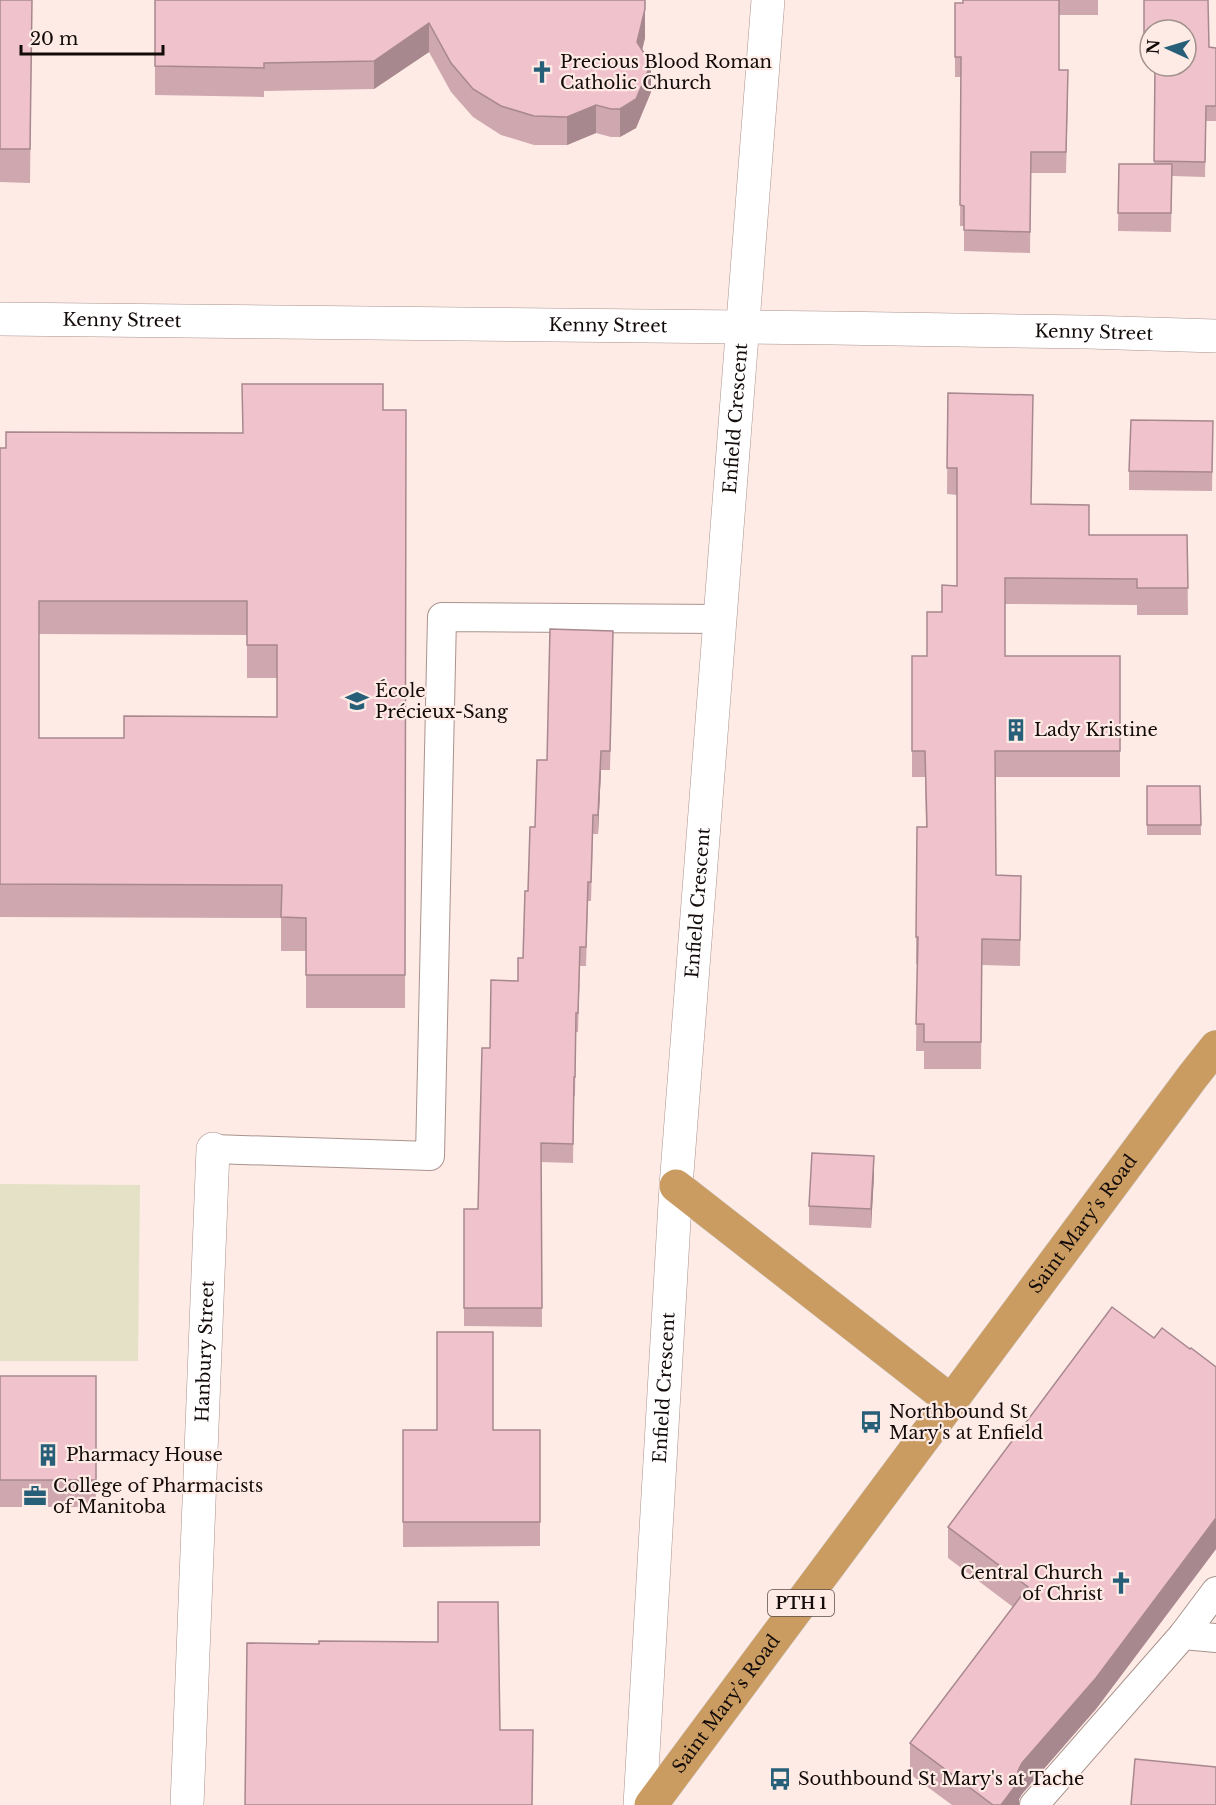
<svg xmlns="http://www.w3.org/2000/svg" width="1216" height="1805" viewBox="0 0 1216 1805" font-family="'Libre Baskerville',serif">
<rect width="100%" height="100%" fill="#feebe5"/>
<path fill="#e4e1c7" d="M 0,1184 L 140,1185 L 138,1361 L 0,1361 Z"/>
<g fill="none" stroke-linecap="round" stroke-linejoin="round">
<g stroke="#a9938d" stroke-width="30">
<g id="service">
<path d="M 213,1149 L 430,1156 L 442,617 L 720,619"/>
<path d="M 1183,1635 L 1216,1638"/>
<path d="M 1034,1805 L 1183,1635 L 1216,1591"/>
</g>
</g>
<g stroke="#a9938d" stroke-width="34">
<g id="minor">
<path id="s1" d="M 0,319 L 833,328 L 1087,332 L 1216,336"/>
<path id="s2" d="M 187,1805 L 213,1149"/>
</g>
</g>
<g stroke="#a9938d" stroke-width="34">
<g id="tertiary">
<path id="s3" d="M 640,1805 L 676,1186 L 768,0"/>
</g>
</g>
<g stroke="#d0cece" stroke-width="34">
<g id="trunk">
<path d="M 676,1186 L 951,1401"/>
<path id="s4" d="M 651,1805 L 1193,1076 L 1216,1047"/>
</g>
</g>
<use href="#service" stroke="#fff" stroke-width="28"/>
<use href="#minor" stroke="#fff" stroke-width="33"/>
<use href="#tertiary" stroke="#fff" stroke-width="33"/>
<use href="#trunk" stroke="#ca9c62" stroke-width="33"/>
</g>
<g fill="#cea7af" fill-rule="evenodd">
<path d="M 0,0 L 32,0 L 30,183 L 0,182 Z"/>
<path d="M 155,0 L 645,38 L 642,50 L 651,92 L 636,128 L 620,137 L 611,137 L 596,133 L 567,145 L 534,145 L 501,135 L 473,117 L 451,92 L 429,52 L 374,89 L 264,91 L 264,97 L 155,95 Z"/>
<path d="M 963,0 L 1098,0 L 1098,15 L 1059,15 L 1059,70 L 1068,91 L 1066,173 L 1031,173 L 1030,253 L 964,251 L 964,226 L 960,226 L 961,77 L 955,77 L 955,3 L 963,3 Z"/>
<path d="M 1144,0 L 1209,47 L 1216,48 L 1216,121 L 1206,121 L 1205,177 L 1172,176 L 1171,232 L 1118,231 L 1119,164 L 1154,164 L 1155,66 L 1186,66 L 1150,30 L 1150,57 L 1144,57 Z"/>
<path d="M 948,393 L 1032,504 L 1089,535 L 1187,535 L 1188,615 L 1137,615 L 1137,605 L 1005,604 L 1005,656 L 1120,656 L 1120,777 L 996,777 L 996,875 L 1021,902 L 1020,966 L 982,965 L 981,1069 L 924,1069 L 924,1051 L 916,1051 L 917,964 L 916,964 L 916,937 L 926,827 L 925,777 L 912,777 L 912,656 L 927,656 L 942,612 L 957,586 L 957,495 L 947,494 Z"/>
<path d="M 383,410 L 406,410 L 405,1008 L 306,1008 L 306,951 L 281,951 L 281,918 L 0,917 L 0,448 L 242,433 ZM 39,634 L 247,635 L 247,678 L 277,678 L 277,717 L 124,738 L 39,738 Z"/>
<path d="M 1213,421 L 1212,491 L 1129,490 L 1129,471 Z"/>
<path d="M 613,631 L 610,770 L 601,770 L 598,834 L 593,834 L 591,901 L 588,901 L 586,966 L 580,966 L 578,1032 L 576,1032 L 575,1096 L 574,1096 L 573,1163 L 541,1162 L 542,1327 L 464,1326 L 464,1209 L 478,1209 L 490,1048 L 518,981 L 523,958 L 528,891 L 535,827 L 547,760 Z"/>
<path d="M 1147,786 L 1200,786 L 1201,835 L 1147,835 Z"/>
<path d="M 874,1175 L 871,1228 L 809,1225 L 809,1206 Z"/>
<path d="M 1154,1338 L 1190,1349 L 1216,1367 L 1216,1549 L 1096,1709 L 1022,1794 L 1019,1799 L 1019,1805 L 952,1805 L 910,1774 L 910,1743 L 1013,1607 L 948,1558 L 948,1527 Z"/>
<rect x="0" y="1376" width="96" height="131"/>
<path d="M 403,1430 L 540,1430 L 540,1546 L 403,1547 Z"/>
</g>
<g fill="#a8888f">
<path d="M 645,9 L 645,38 L 637,71 L 637,42 Z"/>
<path d="M 429,23 L 429,52 L 374,89 L 374,61 Z"/>
<path d="M 651,64 L 651,92 L 636,128 L 620,137 L 620,109 Z"/>
<path d="M 596,105 L 596,133 L 567,145 L 567,117 Z"/>
<path d="M 601,751 L 601,770 L 598,834 L 598,815 Z"/>
<path d="M 874,1156 L 874,1175 L 871,1228 L 871,1209 Z"/>
<path d="M 1216,1518 L 1216,1549 L 1096,1709 L 1022,1794 L 1019,1799 L 1019,1805 L 1001,1805 L 1022,1763 Z"/>
</g>
<g fill="#f0c2cc" stroke="#a8888f" stroke-width="1.5" fill-rule="evenodd">
<path d="M 0,0 L 32,0 L 30,149 L 0,149 Z"/>
<path d="M 155,0 L 645,0 L 645,9 L 637,42 L 651,64 L 636,99 L 620,109 L 611,109 L 596,105 L 567,117 L 534,116 L 501,106 L 473,89 L 451,63 L 429,23 L 374,61 L 264,63 L 264,68 L 155,66 Z"/>
<path d="M 963,0 L 1059,0 L 1059,70 L 1068,70 L 1066,152 L 1031,152 L 1030,232 L 964,230 L 964,206 L 960,205 L 961,57 L 955,57 L 955,3 L 963,3 Z"/>
<path d="M 1144,0 L 1208,0 L 1209,47 L 1216,48 L 1216,106 L 1206,106 L 1205,162 L 1154,161 L 1155,66 L 1186,66 L 1186,30 L 1150,30 L 1150,42 L 1144,42 Z"/>
<path d="M 1119,164 L 1172,164 L 1171,213 L 1118,213 Z"/>
<path d="M 242,384 L 383,384 L 383,410 L 406,410 L 405,975 L 306,975 L 306,918 L 281,917 L 282,885 L 0,884 L 0,448 L 6,448 L 6,432 L 243,433 ZM 39,601 L 247,601 L 247,645 L 277,645 L 277,717 L 124,716 L 124,738 L 39,738 Z"/>
<path d="M 948,393 L 1033,395 L 1031,504 L 1089,505 L 1089,535 L 1187,535 L 1188,588 L 1137,588 L 1137,579 L 1005,578 L 1005,656 L 1120,656 L 1120,751 L 995,751 L 996,875 L 1021,876 L 1020,940 L 982,939 L 981,1042 L 924,1042 L 924,1024 L 916,1024 L 918,937 L 916,937 L 917,827 L 927,827 L 925,751 L 912,751 L 912,656 L 927,656 L 927,612 L 942,612 L 942,585 L 957,586 L 957,468 L 947,468 Z"/>
<path d="M 1131,420 L 1213,421 L 1212,472 L 1129,471 Z"/>
<path d="M 550,629 L 613,631 L 610,751 L 601,751 L 598,815 L 593,815 L 591,882 L 588,882 L 586,947 L 580,947 L 578,1013 L 576,1013 L 575,1077 L 574,1077 L 573,1144 L 541,1143 L 542,1308 L 464,1308 L 464,1209 L 478,1209 L 482,1048 L 490,1048 L 491,980 L 518,981 L 518,958 L 523,958 L 525,891 L 528,891 L 530,827 L 535,827 L 537,760 L 547,760 Z"/>
<path d="M 1147,786 L 1200,786 L 1201,825 L 1147,825 Z"/>
<path d="M 812,1153 L 874,1156 L 871,1209 L 809,1206 Z"/>
<path d="M 1112,1307 L 1154,1338 L 1162,1328 L 1190,1349 L 1191,1348 L 1216,1367 L 1216,1518 L 1096,1678 L 1022,1763 L 1018,1771 L 1019,1781 L 1001,1805 L 993,1805 L 910,1743 L 1028,1587 L 948,1527 Z"/>
<path d="M 437,1332 L 493,1332 L 493,1430 L 540,1430 L 540,1522 L 403,1522 L 403,1430 L 437,1430 Z"/>
<rect x="0" y="1376" width="96" height="104"/>
<path d="M 438,1602 L 498,1602 L 500,1730 L 533,1730 L 532,1805 L 245,1805 L 247,1643 L 319,1644 L 319,1641 L 438,1642 Z"/>
<path d="M 1135,1759 L 1216,1767 L 1216,1805 L 1131,1805 Z"/>
</g>
<defs>
<g id="church-bare" transform="scale(1.8)"><path d="M-1.2-6h2.4v3.5h3.3v2.4h-3.3V6h-2.4V-.1h-3.3v-2.4h3.3Z" fill="#275f79" stroke="#feebe5" stroke-width="2.5" paint-order="stroke"/></g>
<g id="school-bare" transform="scale(1.8)"><path d="M0-5L7-2L0 1L-7-2ZM-4 1L0 2.5L4 1V4Q0 6-4 4Z" fill="#275f79" stroke="#feebe5" stroke-width="2.5" paint-order="stroke"/></g>
<g id="building-bare" transform="scale(1.8)"><path d="M-4-6H4V6H1V3H-1V6H-4ZM-2.5-4.3h1.7v1.8h-1.7ZM.8-4.3h1.7v1.8H.8ZM-2.5-1h1.7V.8h-1.7ZM.8-1h1.7V.8H.8Z" fill="#275f79" stroke="#feebe5" stroke-width="2.5" paint-order="stroke"/></g>
<g id="bus-bare" transform="scale(1.8)"><path d="M-5-6H5V4H4V6H2V4H-2V6H-4V4H-5ZM-3.5-4V0h7V-4ZM-3.5 1.2v1.5H-2V1.2ZM2 1.2v1.5H3.5V1.2Z" fill="#275f79" stroke="#feebe5" stroke-width="2.5" paint-order="stroke"/></g>
<g id="office-bare" transform="scale(1.8)"><path d="M-6-3h4V-5.5h4V-3h4V5H-6ZM-1-4.5V-3h2v-1.5ZM-6 0V1H6V0Z" fill="#275f79" stroke="#feebe5" stroke-width="2.5" paint-order="stroke"/></g>
</defs>
<g fill-rule="evenodd">
<use href="#church-bare" x="542" y="72"/>
<use href="#school-bare" x="357" y="701"/>
<use href="#building-bare" x="1016" y="730"/>
<use href="#bus-bare" x="871" y="1422"/>
<use href="#building-bare" x="48" y="1455"/>
<use href="#office-bare" x="35" y="1496"/>
<use href="#church-bare" x="1121" y="1583"/>
<use href="#bus-bare" x="780" y="1779"/>
</g>
<g text-anchor="middle" stroke-width="4.5" stroke-linejoin="round" paint-order="stroke">
<rect fill="#feebe5" stroke="#5a4e4b" stroke-width="1.5" x="768" y="1590" width="66" height="26" rx="4.5"/>
<g font-size="16" font-weight="bold" fill="#130b09">
<text x="801" y="1609">PTH 1</text>
</g>
<g font-size="18" fill="#130b09" stroke="#feebe5" text-anchor="start">
<text x="560" y="68">Precious Blood Roman<tspan x="560" dy="21">Catholic Church</tspan></text>
<text x="375" y="697">École<tspan x="375" dy="21">Précieux-Sang</tspan></text>
<text x="1034" y="736">Lady Kristine</text>
<text x="889" y="1418">Northbound St<tspan x="889" dy="21">Mary's at Enfield</tspan></text>
<text x="66" y="1461">Pharmacy House</text>
<text x="53" y="1492">College of Pharmacists<tspan x="53" dy="21">of Manitoba</tspan></text>
<text x="1103" y="1579" text-anchor="end">Central Church<tspan x="1103" dy="21">of Christ</tspan></text>
<text x="798" y="1785">Southbound St Mary's at Tache</text>
</g>
<g font-size="18" fill="#130b09" stroke="#feebe5">
<text dy="6" stroke="none"><textPath href="#s1" startOffset="122">Kenny Street</textPath></text>
<text dy="6" stroke="none"><textPath href="#s1" startOffset="608">Kenny Street</textPath></text>
<text dy="6" stroke="none"><textPath href="#s1" startOffset="1094">Kenny Street</textPath></text>
<text dy="6" stroke="none"><textPath href="#s3" startOffset="1390">Enfield Crescent</textPath></text>
<text dy="6" stroke="none"><textPath href="#s3" startOffset="904">Enfield Crescent</textPath></text>
<text dy="6" stroke="none"><textPath href="#s4" startOffset="724">Saint Mary’s Road</textPath></text>
<text dy="6" stroke="none"><textPath href="#s2" startOffset="454">Hanbury Street</textPath></text>
<text dy="6" stroke="none"><textPath href="#s3" startOffset="418">Enfield Crescent</textPath></text>
<text dy="6" stroke="none"><textPath href="#s4" startOffset="126">Saint Mary's Road</textPath></text>
</g>
</g>
<g transform="translate(1168 48) rotate(274)"><circle r="28" fill="#feebe5" stroke="#a0918d" stroke-width="1.5"/>
<path d="M0-4.5L10 22L0 15L-10 22Z" fill="#275f79"/>
<text y="-9" font-size="16" font-weight="bold" text-anchor="middle" fill="#130b09">N</text>
</g>
<path d="M21 45v9h142v-9" fill="none" stroke="#130b09" stroke-width="3"/>
<text x="30" y="45" font-size="18" fill="#130b09" stroke="#feebe5" stroke-width="4.5" paint-order="stroke">20 m</text>
</svg>
